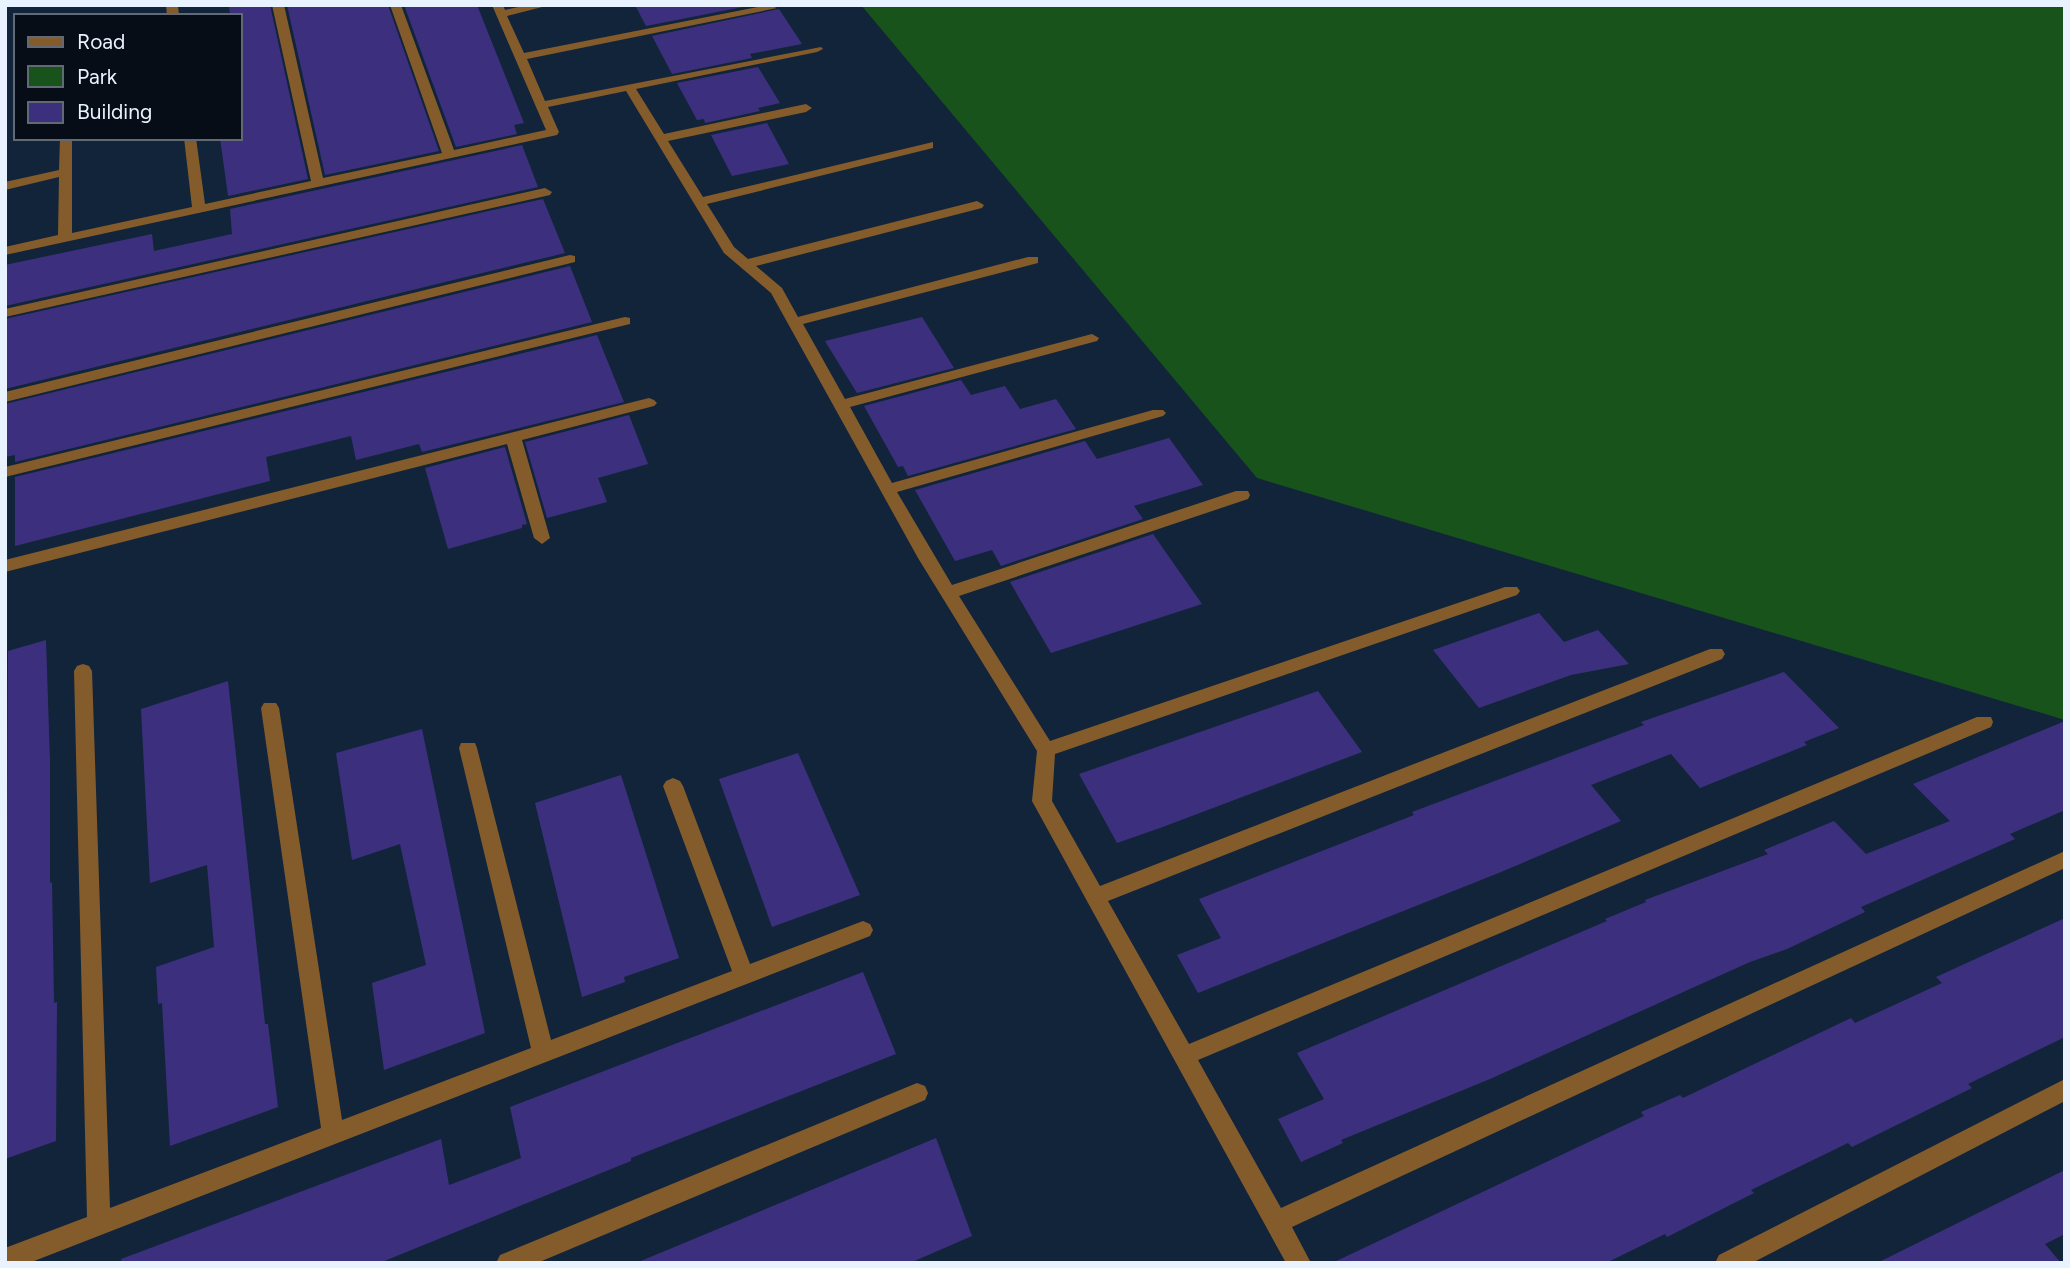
<svg xmlns="http://www.w3.org/2000/svg" width="2070" height="1268" viewBox="0 0 2070 1268" font-family="Figtree,sans-serif">
<rect width="100%" height="100%" fill="#12243a"/>
<path fill="#18531b" d="M 861,5 L 2065,5 L 2065,720 L 1257,478 Z"/>
<g fill="#3c307e">
<path d="M 229,5 L 270,5 L 308,179 L 228,196 L 220,138 L 240,138 L 240,16 L 230,16 Z"/>
<path d="M 287,5 L 388,5 L 439,151 L 325,175 Z"/>
<path d="M 404,5 L 477,5 L 524,123 L 514,125 L 517,134 L 456,147 Z"/>
<path d="M 635,5 L 753,5 L 646,26 Z"/>
<path d="M 779,9 L 802,44 L 750,54 L 752,58 L 672,74 L 652,36 Z"/>
<path d="M 758,67 L 780,103 L 758,108 L 760,111 L 705,123 L 704,119 L 697,120 L 677,83 Z"/>
<path d="M 767,123 L 789,164 L 732,176 L 711,135 Z"/>
<path d="M 522,145 L 538,187 L 5,306 L 5,265 L 152,234 L 154,251 L 232,234 L 230,209 Z"/>
<path d="M 543,199 L 565,253 L 5,389 L 5,319 Z"/>
<path d="M 570,266 L 592,322 L 15,462 L 15,455 L 5,457 L 5,404 Z"/>
<path d="M 922,317 L 954,368 L 857,393 L 825,341 Z"/>
<path d="M 597,335 L 624,402 L 422,452 L 419,444 L 356,460 L 351,436 L 266,457 L 270,481 L 15,546 L 15,477 Z"/>
<path d="M 961,380 L 971,395 L 1005,386 L 1020,409 L 1056,399 L 1076,429 L 908,476 L 903,466 L 898,467 L 864,406 Z"/>
<path d="M 629,415 L 648,464 L 598,478 L 607,502 L 547,518 L 525,442 Z"/>
<path d="M 1169,438 L 1203,485 L 1134,506 L 1143,519 L 1001,566 L 992,550 L 955,561 L 915,490 L 1085,441 L 1097,459 Z"/>
<path d="M 505,447 L 527,524 L 522,525 L 522,528 L 448,549 L 425,468 Z"/>
<path d="M 1153,534 L 1202,604 L 1051,653 L 1010,582 Z"/>
<path d="M 1539,613 L 1564,642 L 1598,630 L 1629,664 L 1571,675 L 1479,708 L 1433,650 Z"/>
<path d="M 46,640 L 50,762 L 50,883 L 52,882 L 54,1003 L 57,1002 L 56,1141 L 5,1159 L 8,651 Z"/>
<path d="M 1784,672 L 1839,728 L 1804,742 L 1807,745 L 1700,788 L 1671,754 L 1591,785 L 1621,821 L 1501,872 L 1198,993 L 1177,955 L 1221,938 L 1199,899 L 1414,815 L 1412,812 L 1644,725 L 1641,722 Z"/>
<path d="M 228,681 L 265,1024 L 268,1024 L 278,1107 L 170,1146 L 162,1003 L 158,1004 L 156,967 L 214,947 L 207,865 L 150,883 L 141,709 Z"/>
<path d="M 1318,691 L 1362,752 L 1160,828 L 1117,843 L 1079,774 Z"/>
<path d="M 2065,721 L 2065,810 L 2010,834 L 2015,839 L 1861,907 L 1865,912 L 1787,949 L 1750,962 L 1490,1079 L 1341,1140 L 1343,1143 L 1301,1162 L 1278,1119 L 1324,1099 L 1297,1053 L 1607,921 L 1605,919 L 1646,902 L 1645,900 L 1768,854 L 1764,850 L 1834,821 L 1866,854 L 1950,821 L 1913,784 Z"/>
<path d="M 422,729 L 485,1033 L 384,1070 L 372,983 L 426,965 L 400,844 L 352,860 L 336,753 Z"/>
<path d="M 798,753 L 860,895 L 772,927 L 719,779 Z"/>
<path d="M 621,775 L 679,958 L 624,977 L 625,982 L 582,997 L 535,803 Z"/>
<path d="M 2065,918 L 2065,1037 L 1968,1084 L 1972,1088 L 1852,1147 L 1848,1143 L 1751,1190 L 1754,1193 L 1667,1237 L 1665,1234 L 1606,1263 L 1332,1263 L 1644,1116 L 1641,1112 L 1680,1095 L 1683,1098 L 1851,1018 L 1855,1023 L 1942,983 L 1936,977 Z"/>
<path d="M 863,972 L 896,1054 L 631,1158 L 631,1161 L 399,1255 L 380,1263 L 122,1263 L 121,1259 L 441,1139 L 449,1185 L 521,1158 L 510,1107 Z"/>
<path d="M 936,1138 L 972,1236 L 910,1263 L 636,1263 Z"/>
<path d="M 2065,1170 L 2065,1234 L 2045,1244 L 2061,1263 L 1877,1263 Z"/>
</g>
<g fill="none" stroke-linecap="round" stroke-linejoin="round">
<g fill="#845c2b" fill-rule="evenodd">
<path d="M 166,5 L 178,5 L 179,16 L 167,16 Z"/>
<path d="M 272,5 L 284,5 L 323,178 L 442,153 L 390,5 L 401,5 L 454,150 L 546,130 L 492,5 L 503,5 L 505,10 L 527,5 L 550,5 L 507,16 L 524,53 L 768,5 L 777,8 L 527,59 L 545,101 L 821,47 L 823,49 L 817,52 L 636,89 L 664,134 L 806,104 L 812,108 L 806,112 L 668,141 L 703,197 L 933,142 L 933,148 L 707,204 L 734,247 L 748,259 L 977,201 L 984,205 L 982,208 L 756,266 L 782,288 L 798,317 L 1028,257 L 1038,257 L 1038,263 L 803,324 L 845,399 L 1092,334 L 1099,338 L 1097,341 L 850,407 L 892,483 L 1153,410 L 1163,410 L 1166,413 L 1163,416 L 897,492 L 952,585 L 1236,491 L 1248,491 L 1250,495 L 1248,499 L 959,596 L 1050,741 L 1505,587 L 1517,587 L 1520,591 L 1517,595 L 1055,754 L 1052,801 L 1100,886 L 1710,649 L 1722,649 L 1725,654 L 1722,659 L 1108,901 L 1189,1044 L 1977,717 L 1991,717 L 1993,722 L 1991,727 L 1198,1060 L 1281,1208 L 2065,851 L 2065,868 L 1292,1227 L 1311,1263 L 1286,1263 L 1032,801 L 1037,751 L 918,558 L 771,293 L 724,253 L 626,91 L 548,107 L 559,132 L 557,135 L 5,255 L 5,247 L 58,235 L 59,177 L 5,190 L 5,182 L 59,170 L 60,138 L 72,138 L 72,233 L 192,207 L 184,138 L 196,138 L 205,204 L 311,181 Z"/>
<path d="M 545,188 L 552,192 L 550,195 L 5,317 L 5,309 Z"/>
<path d="M 570,255 L 575,256 L 575,262 L 5,402 L 5,392 Z"/>
<path d="M 625,317 L 630,318 L 630,324 L 5,477 L 5,467 Z"/>
<path d="M 649,398 L 654,400 L 657,403 L 654,406 L 522,440 L 550,538 L 542,544 L 534,538 L 507,444 L 5,572 L 5,560 Z"/>
<path d="M 83,664 L 89,666 L 92,671 L 110,1208 L 321,1128 L 261,708 L 264,703 L 276,703 L 279,708 L 342,1120 L 531,1048 L 459,748 L 461,743 L 475,743 L 477,748 L 551,1040 L 732,971 L 663,786 L 666,781 L 673,778 L 680,781 L 683,786 L 750,964 L 863,921 L 870,924 L 873,930 L 870,936 L 29,1263 L 5,1263 L 5,1248 L 87,1217 L 74,671 L 77,666 Z"/>
<path d="M 2065,1079 L 2065,1101 L 1752,1263 L 1715,1263 L 1719,1255 Z"/>
<path d="M 917,1083 L 925,1086 L 928,1093 L 925,1100 L 537,1263 L 496,1263 L 500,1255 Z"/>
</g>
</g>
<rect width="2070" height="1268" fill="none" stroke="#e9f3ff" stroke-width="14"/>
<rect x="14" y="14" width="228" height="126" fill="#060d17" stroke="#616974" stroke-width="2"/>
<rect x="28" y="37" width="35" height="10" fill="#845c2b" stroke="#616974" stroke-width="2"/>
<text x="77" y="49" font-size="21" fill="#e9f3ff">Road</text>
<rect x="28" y="66" width="35" height="21" fill="#18531b" stroke="#616974" stroke-width="2"/>
<text x="77" y="84" font-size="21" fill="#e9f3ff">Park</text>
<rect x="28" y="102" width="35" height="21" fill="#3c307e" stroke="#616974" stroke-width="2"/>
<text x="77" y="119" font-size="21" fill="#e9f3ff">Building</text>
</svg>
